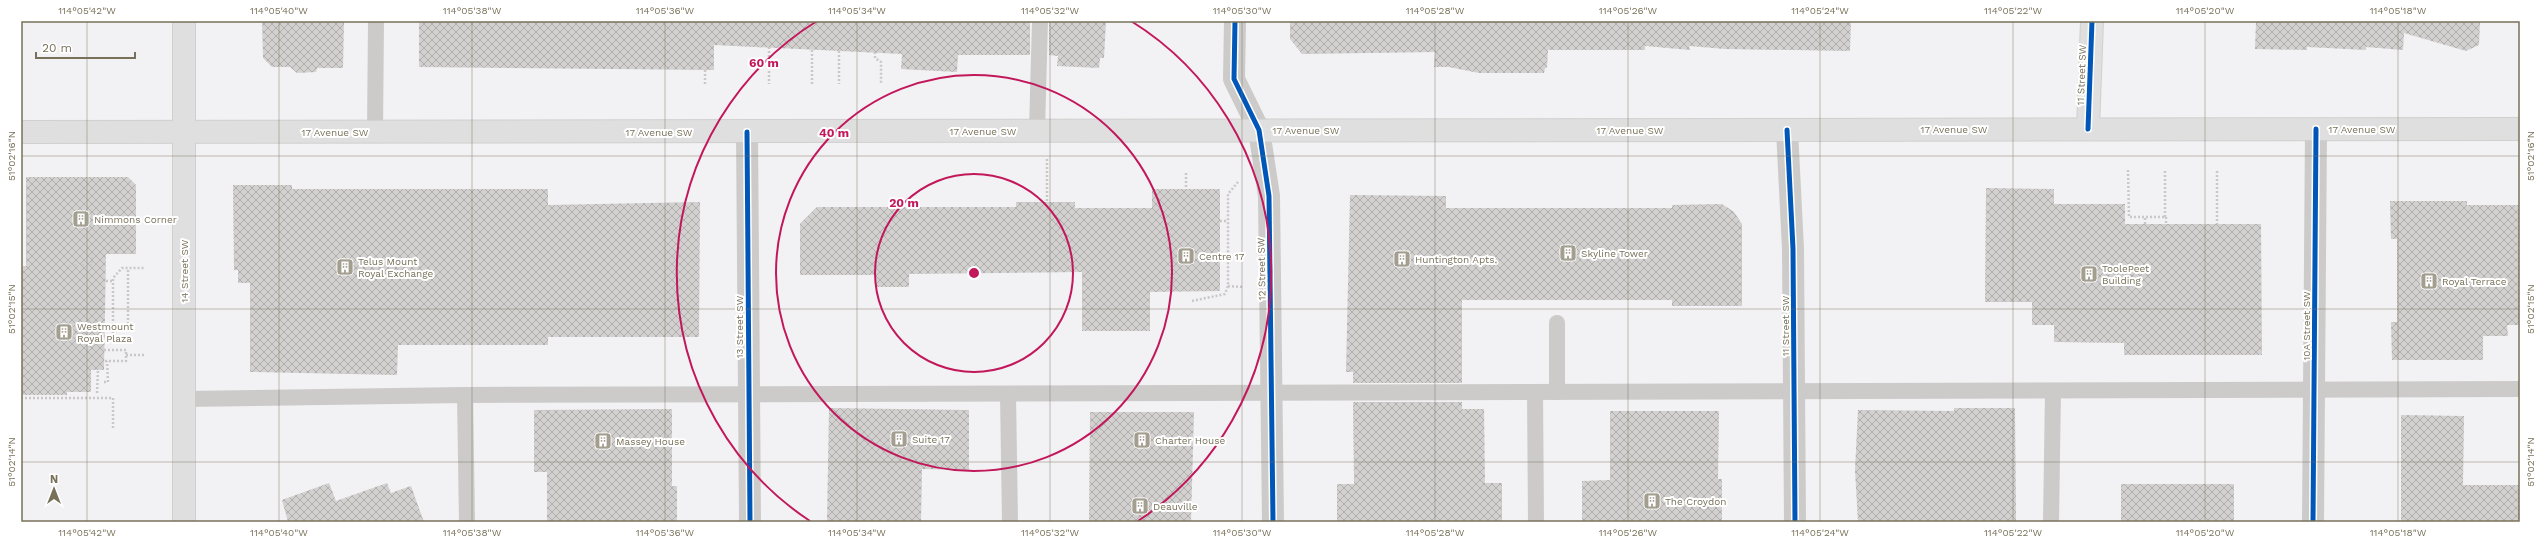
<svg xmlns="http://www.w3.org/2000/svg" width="2541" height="543" viewBox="0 0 2541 543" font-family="'Work Sans',sans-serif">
<defs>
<pattern id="building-cross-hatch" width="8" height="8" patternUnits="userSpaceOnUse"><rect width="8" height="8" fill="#d2d1d0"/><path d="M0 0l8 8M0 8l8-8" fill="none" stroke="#afaeac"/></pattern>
</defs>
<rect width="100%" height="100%" fill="#f2f1f4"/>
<g fill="url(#building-cross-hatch)">
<path d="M 262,21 L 344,21 L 343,68 L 317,68 L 316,72 L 297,73 L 290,67 L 272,67 L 263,58 Z"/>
<path d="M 419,21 L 1030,21 L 1030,55 L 958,55 L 957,72 L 901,69 L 902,54 L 714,45 L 714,70 L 419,67 Z"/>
<path d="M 1049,21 L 1106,21 L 1104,58 L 1100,58 L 1099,68 L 1057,66 L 1058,56 L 1049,55 Z"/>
<path d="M 1290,21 L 1851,21 L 1850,51 L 1725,49 L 1689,46 L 1690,50 L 1645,46 L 1645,50 L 1548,50 L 1547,68 L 1545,68 L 1544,73 L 1479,73 L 1449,67 L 1434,67 L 1435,52 L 1302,54 L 1290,39 Z"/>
<path d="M 2256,21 L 2480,21 L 2479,45 L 2466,51 L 2404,33 L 2403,50 L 2366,47 L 2366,50 L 2307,47 L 2307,50 L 2255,49 Z"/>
<path d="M 26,177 L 128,177 L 136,185 L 136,254 L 106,254 L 104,370 L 91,370 L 91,392 L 67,392 L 67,395 L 21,395 L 21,266 L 26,266 Z"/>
<path d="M 233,185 L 292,185 L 292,189 L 548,189 L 548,205 L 700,202 L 699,337 L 548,337 L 548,345 L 398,345 L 397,375 L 250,372 L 250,283 L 238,283 L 238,270 L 234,270 Z"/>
<path d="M 1986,188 L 2054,189 L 2054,204 L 2125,204 L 2125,224 L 2261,224 L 2262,355 L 2124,355 L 2124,343 L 2054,342 L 2054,325 L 2032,325 L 2032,302 L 1985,302 Z"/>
<path d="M 1152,189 L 1220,189 L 1220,291 L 1150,292 L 1150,331 L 1082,331 L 1082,272 L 909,274 L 909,287 L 876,287 L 876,275 L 800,275 L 800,224 L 817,207 L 1016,207 L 1016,202 L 1075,202 L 1075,208 L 1152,208 Z"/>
<path d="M 1350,195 L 1446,196 L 1446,208 L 1672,208 L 1672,205 L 1722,204 L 1734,212 L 1742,224 L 1742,306 L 1672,306 L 1672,300 L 1462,300 L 1462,383 L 1353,383 L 1353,372 L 1346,372 Z"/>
<path d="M 2390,201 L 2467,201 L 2467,205 L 2520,205 L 2520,325 L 2507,325 L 2508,336 L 2483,336 L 2483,360 L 2392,360 L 2391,322 L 2397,322 L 2397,239 L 2391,239 Z"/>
<path d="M 1353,402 L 1462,402 L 1462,409 L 1484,409 L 1485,483 L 1502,483 L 1502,522 L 1337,522 L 1337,484 L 1354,484 Z"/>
<path d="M 829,408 L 969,410 L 969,470 L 922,469 L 921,522 L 827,522 Z"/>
<path d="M 1954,408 L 2015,408 L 2016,522 L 1858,522 L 1855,470 L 1858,410 L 1954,411 Z"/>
<path d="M 672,409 L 672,486 L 677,486 L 677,522 L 547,522 L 547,472 L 534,472 L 534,410 Z"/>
<path d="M 1610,411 L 1719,411 L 1718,479 L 1722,479 L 1722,522 L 1582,522 L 1582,481 L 1610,480 Z"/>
<path d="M 1090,412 L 1194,412 L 1191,522 L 1089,522 Z"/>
<path d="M 2401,415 L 2464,416 L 2463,485 L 2520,485 L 2520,522 L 2401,522 Z"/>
<path d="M 329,483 L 336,501 L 387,483 L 391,493 L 411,486 L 424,522 L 288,522 L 282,500 Z"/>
<rect x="2121" y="484" width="113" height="38"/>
</g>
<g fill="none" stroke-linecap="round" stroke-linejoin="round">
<g stroke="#d0d0cf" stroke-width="24">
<g id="secondary">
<path d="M 2088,129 L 2092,21"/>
<path d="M 21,132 L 2520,129"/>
<path d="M 184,522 L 184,21"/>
</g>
</g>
<g stroke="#c9c8c7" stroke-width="2.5" stroke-dasharray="2 2" stroke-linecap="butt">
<path d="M 769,47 L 769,84"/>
<path d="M 839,51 L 839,84"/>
<path d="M 875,52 L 875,58 L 881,62 L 881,84"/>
<path d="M 705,70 L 705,84"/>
<path d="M 812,84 L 812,50"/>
<path d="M 1047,159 L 1047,202"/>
<path d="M 2128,170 L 2129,217 L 2145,217"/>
<path d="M 2165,171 L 2165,217"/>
<path d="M 2217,171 L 2217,224"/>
<path d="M 1186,173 L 1186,189"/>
<path d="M 1220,221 L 1228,221"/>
<path d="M 2145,224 L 2145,217 L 2166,217 L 2166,224"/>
<path d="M 70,265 L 92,265 L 92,254"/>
<path d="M 106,281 L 113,281"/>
<path d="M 1228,286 L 1242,287"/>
<path d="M 1192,301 L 1225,294 L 1228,286 L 1228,194 L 1238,182"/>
<path d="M 106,326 L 128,326 L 128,268"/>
<path d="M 106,338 L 113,338 L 113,278 L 122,268 L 145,268"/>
<path d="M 104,350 L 126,350 L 126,361 L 104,361"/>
<path d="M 126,355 L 145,355"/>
<path d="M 104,382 L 108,382 L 107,361"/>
<path d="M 21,398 L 113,398 L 113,430"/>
</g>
<g stroke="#cccbca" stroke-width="16">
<path d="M 1037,130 L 1040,21"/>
<path d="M 375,132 L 376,21"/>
<path d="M 1557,323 L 1557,392"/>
<path d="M 1535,392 L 1536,522"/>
<path d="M 1008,394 L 1010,522"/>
<path d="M 465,395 L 467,522"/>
<path d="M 184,399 L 465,395 L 2520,389"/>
<path d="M 2051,522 L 2053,391"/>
</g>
<g stroke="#cccbca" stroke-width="22">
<path d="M 1235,21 L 1234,79 L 1259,130 L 1269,196 L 1273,522"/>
<path d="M 1787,130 L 1793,249 L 1795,522"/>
<path d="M 747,132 L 750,522"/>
<path d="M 2313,522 L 2316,129"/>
</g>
<use href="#secondary" stroke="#dfdfdf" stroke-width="22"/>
<path stroke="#c9c8c7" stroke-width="2.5" stroke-dasharray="2 2" stroke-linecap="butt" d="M 97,393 L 98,370"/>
<g stroke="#fff" stroke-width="8">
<g id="cycleway">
<path d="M 1235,21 L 1234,79 L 1259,130 L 1269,196 L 1273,522"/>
<path d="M 2088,129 L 2092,21"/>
<path d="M 1787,130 L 1793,249 L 1795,522"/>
<path d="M 747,132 L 750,522"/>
<path d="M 2313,522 L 2316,129"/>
</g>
</g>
<use href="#cycleway" stroke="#0057b8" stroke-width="5"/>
</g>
<path fill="none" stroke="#787159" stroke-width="1" stroke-opacity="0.45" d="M 87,21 L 87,522M 279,21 L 279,522M 472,21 L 472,522M 665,21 L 665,522M 857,21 L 857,522M 1050,21 L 1050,522M 1242,21 L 1242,522M 1435,21 L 1435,522M 1628,21 L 1628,522M 1820,21 L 1820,522M 2013,21 L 2013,522M 2205,21 L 2205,522M 2398,21 L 2398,522M 21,156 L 2520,156M 21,309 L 2520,309M 21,462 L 2520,462"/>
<g fill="none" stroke="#c2185b" stroke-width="2">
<circle cx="974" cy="273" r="99"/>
<circle cx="974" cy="273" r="198"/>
<path d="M810 521A297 297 0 0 1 817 21M1131 21A297 297 0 0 1 1138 521"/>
</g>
<defs>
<g id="building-square" transform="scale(0.9)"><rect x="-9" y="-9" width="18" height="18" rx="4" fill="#a39e8f" stroke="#fff"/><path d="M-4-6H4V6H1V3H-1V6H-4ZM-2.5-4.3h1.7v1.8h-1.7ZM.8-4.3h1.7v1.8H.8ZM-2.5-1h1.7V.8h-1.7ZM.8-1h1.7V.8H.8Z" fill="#fff"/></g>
</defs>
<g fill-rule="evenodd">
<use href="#building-square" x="81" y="219"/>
<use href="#building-square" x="1568" y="253"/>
<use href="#building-square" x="1186" y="256"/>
<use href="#building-square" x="1402" y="259"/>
<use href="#building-square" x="345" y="267"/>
<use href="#building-square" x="2089" y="274"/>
<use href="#building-square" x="2429" y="281"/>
<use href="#building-square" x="64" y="332"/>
<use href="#building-square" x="899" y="439"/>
<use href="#building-square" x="1142" y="440"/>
<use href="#building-square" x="603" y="441"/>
<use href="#building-square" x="1652" y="501"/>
<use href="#building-square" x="1140" y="506"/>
</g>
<g text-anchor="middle" stroke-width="4" stroke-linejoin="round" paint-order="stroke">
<g font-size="10" fill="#787159" stroke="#fff">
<text transform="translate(2081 75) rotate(-88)" y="4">11 Street SW</text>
<text x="1954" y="133">17 Avenue SW</text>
<text x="2362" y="133">17 Avenue SW</text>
<text x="1306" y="134">17 Avenue SW</text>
<text x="1630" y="134">17 Avenue SW</text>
<text x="983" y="135">17 Avenue SW</text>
<text x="335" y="136">17 Avenue SW</text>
<text x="659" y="136">17 Avenue SW</text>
<text transform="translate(1261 269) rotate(-91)" y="4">12 Street SW</text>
<text transform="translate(184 271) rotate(-90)" y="4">14 Street SW</text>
<text transform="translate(1785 326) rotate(-90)" y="4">11 Street SW</text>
<text transform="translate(2306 326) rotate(-90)" y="4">10A Street SW</text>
<text transform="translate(739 327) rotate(-90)" y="4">13 Street SW</text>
</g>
<g font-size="10" fill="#787159" stroke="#fff" text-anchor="start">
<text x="94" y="223">Nimmons Corner</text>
<text x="1581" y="257">Skyline Tower</text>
<text x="1199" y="260">Centre 17</text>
<text x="1415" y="263">Huntington Apts.</text>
<text x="358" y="265">Telus Mount<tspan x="358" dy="12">Royal Exchange</tspan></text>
<text x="2102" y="272">ToolePeet<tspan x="2102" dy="12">Building</tspan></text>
<text x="2442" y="285">Royal Terrace</text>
<text x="77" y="330">Westmount<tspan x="77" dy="12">Royal Plaza</tspan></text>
<text x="912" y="443">Suite 17</text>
<text x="1155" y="444">Charter House</text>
<text x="616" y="445">Massey House</text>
<text x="1665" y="505">The Croydon</text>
<text x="1153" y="510">Deauville</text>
</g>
</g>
<circle cx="974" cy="273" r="6" fill="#c2185b" stroke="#fff" stroke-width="2"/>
<g font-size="12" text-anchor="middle" font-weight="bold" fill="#c2185b" stroke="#fff" stroke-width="4" stroke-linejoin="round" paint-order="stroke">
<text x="764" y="67">60 m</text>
<text x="834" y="137">40 m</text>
<text x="904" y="207">20 m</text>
</g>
<rect width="2541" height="543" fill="none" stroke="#ffffff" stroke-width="44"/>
<g transform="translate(54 489)" stroke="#ffffff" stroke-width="3" paint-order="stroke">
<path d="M0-3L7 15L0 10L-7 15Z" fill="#787159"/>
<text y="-6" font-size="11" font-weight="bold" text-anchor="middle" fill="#787159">N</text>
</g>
<path d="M36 52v6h99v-6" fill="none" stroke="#787159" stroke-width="2"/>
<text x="42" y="52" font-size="12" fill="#787159" stroke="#ffffff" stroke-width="3" paint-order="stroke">20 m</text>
<rect x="22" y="22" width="2497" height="499" fill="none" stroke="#787159" stroke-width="1.5"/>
<g font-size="10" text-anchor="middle" fill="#787159">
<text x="87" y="14">114°05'42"W</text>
<text x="279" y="14">114°05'40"W</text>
<text x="472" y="14">114°05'38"W</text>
<text x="665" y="14">114°05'36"W</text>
<text x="857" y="14">114°05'34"W</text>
<text x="1050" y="14">114°05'32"W</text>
<text x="1242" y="14">114°05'30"W</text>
<text x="1435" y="14">114°05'28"W</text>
<text x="1628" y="14">114°05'26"W</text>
<text x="1820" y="14">114°05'24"W</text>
<text x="2013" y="14">114°05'22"W</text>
<text x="2205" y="14">114°05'20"W</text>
<text x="2398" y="14">114°05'18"W</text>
<text transform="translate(11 156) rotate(-90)" y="4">51°02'16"N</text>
<text transform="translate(2530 156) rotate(-90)" y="4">51°02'16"N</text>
<text transform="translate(11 309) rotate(-90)" y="4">51°02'15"N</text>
<text transform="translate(2530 309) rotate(-90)" y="4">51°02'15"N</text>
<text transform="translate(11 462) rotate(-90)" y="4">51°02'14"N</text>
<text transform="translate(2530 462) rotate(-90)" y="4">51°02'14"N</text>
<text x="87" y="536">114°05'42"W</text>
<text x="279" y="536">114°05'40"W</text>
<text x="472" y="536">114°05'38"W</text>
<text x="665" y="536">114°05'36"W</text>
<text x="857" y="536">114°05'34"W</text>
<text x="1050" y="536">114°05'32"W</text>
<text x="1242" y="536">114°05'30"W</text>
<text x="1435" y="536">114°05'28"W</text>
<text x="1628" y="536">114°05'26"W</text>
<text x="1820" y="536">114°05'24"W</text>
<text x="2013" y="536">114°05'22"W</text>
<text x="2205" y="536">114°05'20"W</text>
<text x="2398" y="536">114°05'18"W</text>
</g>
</svg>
